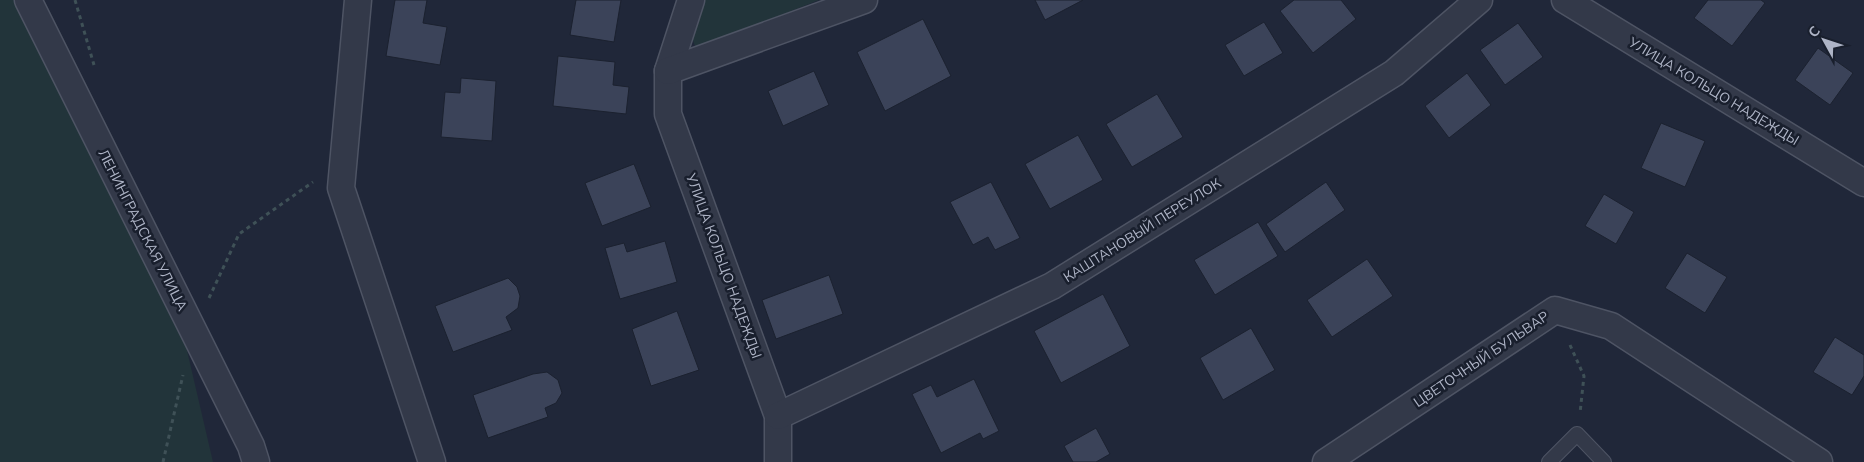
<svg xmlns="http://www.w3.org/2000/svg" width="1864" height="462" viewBox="0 0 1864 462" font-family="'Nunito Sans',sans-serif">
<rect width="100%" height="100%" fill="#202739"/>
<g fill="#22343a">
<path d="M 0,0 L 17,0 L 182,329 L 213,462 L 0,462 Z"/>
<path d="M 701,0 L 819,0 L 706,45 L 695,46 L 691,35 Z"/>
</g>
<g fill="#3b4359" stroke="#1b212f">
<path d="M 395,0 L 427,0 L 423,23 L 447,27 L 440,65 L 386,56 Z"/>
<path d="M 576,0 L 621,0 L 614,42 L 570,35 Z"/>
<path d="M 1035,0 L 1083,0 L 1045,20 Z"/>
<path d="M 1294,0 L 1341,0 L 1356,19 L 1313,53 L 1280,11 Z"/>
<path d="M 1708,0 L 1761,0 L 1765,3 L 1732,46 L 1694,18 Z"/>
<path d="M 923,19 L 951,76 L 885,111 L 857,52 Z"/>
<path d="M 1264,22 L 1283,53 L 1244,76 L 1225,45 Z"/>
<path d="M 1518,23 L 1543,57 L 1505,85 L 1480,50 Z"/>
<path d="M 1818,48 L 1853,73 L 1830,105 L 1795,80 Z"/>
<path d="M 558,56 L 615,62 L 613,85 L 629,87 L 626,114 L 553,106 Z"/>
<path d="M 814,71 L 829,105 L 783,126 L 768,91 Z"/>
<path d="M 1467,73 L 1491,105 L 1449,138 L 1425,106 Z"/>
<path d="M 461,78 L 496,81 L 492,141 L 441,137 L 445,92 L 460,93 Z"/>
<path d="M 1157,94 L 1183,137 L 1132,167 L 1106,124 Z"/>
<path d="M 1661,123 L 1705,141 L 1685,187 L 1641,168 Z"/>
<path d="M 1078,135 L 1103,180 L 1050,209 L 1025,164 Z"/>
<path d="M 634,164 L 651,207 L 602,226 L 585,183 Z"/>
<path d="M 991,182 L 1020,238 L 995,250 L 988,237 L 973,245 L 950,202 Z"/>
<path d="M 1326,182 L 1345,210 L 1285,252 L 1266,224 Z"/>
<path d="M 1604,194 L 1634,212 L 1616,244 L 1585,226 Z"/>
<path d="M 1258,222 L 1278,256 L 1215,295 L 1194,260 Z"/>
<path d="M 665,241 L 677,282 L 620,299 L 605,248 L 624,243 L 627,252 Z"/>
<path d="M 1687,253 L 1727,277 L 1705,313 L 1665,288 Z"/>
<path d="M 1367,259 L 1393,296 L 1332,337 L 1307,300 Z"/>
<path d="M 829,275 L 843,314 L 776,339 L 762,300 Z"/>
<path d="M 508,278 L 517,287 L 520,296 L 518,308 L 506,317 L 512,330 L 453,352 L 435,306 Z"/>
<path d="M 1103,294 L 1130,346 L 1061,383 L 1034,331 Z"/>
<path d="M 677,311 L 699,370 L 651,386 L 632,329 Z"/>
<path d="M 1251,328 L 1275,370 L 1223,400 L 1200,358 Z"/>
<path d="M 1835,337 L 1864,355 L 1864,376 L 1852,395 L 1813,372 Z"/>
<path d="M 547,372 L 558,380 L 562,393 L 556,403 L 545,408 L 548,417 L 488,438 L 473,395 L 533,374 Z"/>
<path d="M 974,379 L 999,431 L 983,439 L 980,433 L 941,453 L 912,394 L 931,385 L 937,397 Z"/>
<path d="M 1096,428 L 1110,454 L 1096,462 L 1073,462 L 1064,446 Z"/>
</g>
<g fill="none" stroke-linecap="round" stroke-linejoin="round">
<g stroke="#4e5464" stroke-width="16">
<path id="service" d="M 1549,462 L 1577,434 L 1604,462"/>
</g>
<g stroke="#4e5464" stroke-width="29">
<g id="minor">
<path d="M 28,0 L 251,446 L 256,462"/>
<path d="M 358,0 L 341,188 L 432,462"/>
<path d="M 691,0 L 668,71 L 668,114 L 778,416 L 778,462"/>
<path d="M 1565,0 L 1864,183"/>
<path d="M 668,71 L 864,0"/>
<path d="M 778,416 L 1052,286 L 1394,73 L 1479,0"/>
<path d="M 1326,462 L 1555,310 L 1611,326 L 1819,462"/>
</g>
</g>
<g stroke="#3f5157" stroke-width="3" stroke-dasharray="4 4" stroke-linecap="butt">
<path d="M 75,0 L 94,65"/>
<path d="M 209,298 L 239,234 L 313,182"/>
<path d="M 1570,345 L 1584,376 L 1580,413"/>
<path d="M 163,462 L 183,375"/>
</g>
<use href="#service" stroke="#333949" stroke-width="14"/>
<use href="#minor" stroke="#333949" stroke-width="26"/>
</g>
<g text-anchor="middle" stroke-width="5" stroke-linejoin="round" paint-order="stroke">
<g font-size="14" fill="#aeb4c6" stroke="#191f2d">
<text transform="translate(1714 91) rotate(31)" y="5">УЛИЦА КОЛЬЦО НАДЕЖДЫ</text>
<text transform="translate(143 230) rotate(63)" y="5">ЛЕНИНГРАДСКАЯ УЛИЦА</text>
<text transform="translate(1142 230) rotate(-32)" y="5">КАШТАНОВЫЙ ПЕРЕУЛОК</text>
<text transform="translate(724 266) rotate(70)" y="5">УЛИЦА КОЛЬЦО НАДЕЖДЫ</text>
<text transform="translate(1481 359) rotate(-34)" y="5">ЦВЕТОЧНЫЙ БУЛЬВАР</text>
</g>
</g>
<g transform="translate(1824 40) rotate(310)" stroke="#191f2d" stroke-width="4" paint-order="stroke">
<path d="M0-4L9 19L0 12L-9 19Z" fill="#aeb4c6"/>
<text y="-8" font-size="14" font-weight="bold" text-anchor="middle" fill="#aeb4c6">С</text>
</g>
</svg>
